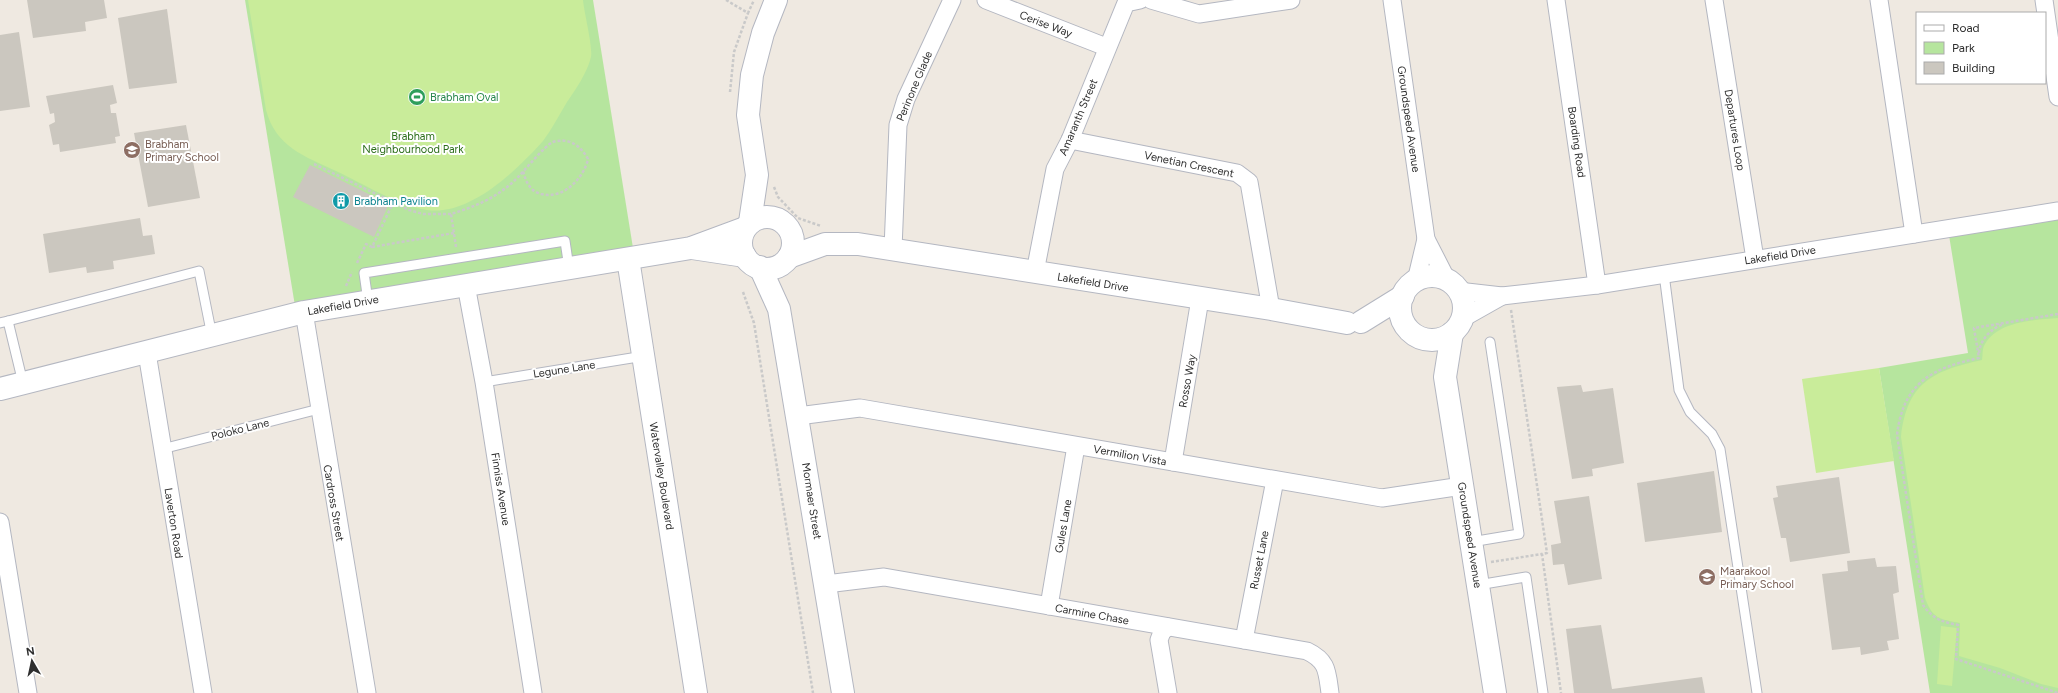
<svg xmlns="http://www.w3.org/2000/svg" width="2058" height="693" viewBox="0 0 2058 693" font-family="Figtree,sans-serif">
<rect width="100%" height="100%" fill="#efe9e1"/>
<g fill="#b6e59e">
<path d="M 245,0 L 593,0 L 633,248 L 295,306 Z"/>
<path d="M 2058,211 L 2058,693 L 1930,693 L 1879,368 L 1968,353 L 1948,229 Z"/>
</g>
<g fill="#c9ec9a">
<path d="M 248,0 L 583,0 C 584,12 593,47 591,57 C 587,73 576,89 567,102 C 559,115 552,129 543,141 C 517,170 470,216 427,210 C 397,205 364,184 336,171 C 304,156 276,147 266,110 Z"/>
<path d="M 2058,318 L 2058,688 L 2041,684 L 2000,668 L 1959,656 L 1960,623 C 1939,619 1933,619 1925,598 L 1901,437 C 1907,383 1932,371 1982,360 C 1983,355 1982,348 1985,344 C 1998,321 2034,320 2058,318 Z"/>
<path d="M 1879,368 L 1894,461 L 1816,473 L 1802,379 Z"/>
<path d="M 1941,626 L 1957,628 L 1952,686 L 1937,684 Z"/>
</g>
<g fill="#cbc7bf">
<path d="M 27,0 L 104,0 L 107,18 L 85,22 L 86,31 L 33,38 Z"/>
<path d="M 167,9 L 177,83 L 129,89 L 118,18 Z"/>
<path d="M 19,32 L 30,107 L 0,111 L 0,35 Z"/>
<path d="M 113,85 L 117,103 L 110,105 L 111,113 L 116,113 L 120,136 L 115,137 L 116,143 L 60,152 L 59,144 L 53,145 L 49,125 L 55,122 L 54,113 L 50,114 L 46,96 Z"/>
<path d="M 186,125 L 200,198 L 148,207 L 134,133 Z"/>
<path d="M 310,165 L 389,204 L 374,237 L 293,197 Z"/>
<path d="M 140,218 L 143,236 L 152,235 L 155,254 L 113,261 L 114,269 L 87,273 L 86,267 L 49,273 L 43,234 Z"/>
<path d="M 1581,385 L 1583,392 L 1613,388 L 1624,463 L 1592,469 L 1593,476 L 1572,479 L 1557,387 Z"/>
<path d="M 1714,471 L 1722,532 L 1645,542 L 1637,483 Z"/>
<path d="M 1839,477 L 1850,553 L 1790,562 L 1786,538 L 1781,538 L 1773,498 L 1778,497 L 1776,486 Z"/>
<path d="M 1589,496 L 1602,579 L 1568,585 L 1564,564 L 1553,565 L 1551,545 L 1561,543 L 1554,501 Z"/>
<path d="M 1875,558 L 1877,567 L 1896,566 L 1899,592 L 1893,594 L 1899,639 L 1887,641 L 1889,650 L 1861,655 L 1860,647 L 1832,650 L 1822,574 L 1848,571 L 1847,561 Z"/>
<path d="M 1601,625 L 1612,689 L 1702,677 L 1705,693 L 1574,693 L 1566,629 Z"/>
</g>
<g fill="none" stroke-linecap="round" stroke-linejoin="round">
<g stroke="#b4b7c1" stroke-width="11">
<g id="lane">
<path d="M 1664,274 L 1679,390 L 1690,412 L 1712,434 L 1720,449 L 1757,693"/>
<path d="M 368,301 L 364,273 L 565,241 L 569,268"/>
<path d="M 8,321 L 199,271 L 212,336"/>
<path d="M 0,323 L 8,321 L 23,383"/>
<path d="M 484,382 L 644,356"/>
<path d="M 162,449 L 319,409"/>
<path d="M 1471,542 L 1519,534 L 1490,342"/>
<path d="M 1478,585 L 1526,577 L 1543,693"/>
</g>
</g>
<g stroke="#b4b7c1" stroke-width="19">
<g id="street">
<path d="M 986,0 L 1106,47"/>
<path d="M 1151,0 L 1199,14 L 1291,0"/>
<path d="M 1392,0 L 1426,239 L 1447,280"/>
<path d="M 1556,0 L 1597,285"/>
<path d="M 1714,0 L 1755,259"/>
<path d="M 1879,0 L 1914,234"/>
<path d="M 2044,0 L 2058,97"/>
<path d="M 1070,140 L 1237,173 L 1249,182 L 1271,309"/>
<path d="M 893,249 L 898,125 L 906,99 L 952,0"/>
<path d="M 1035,272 L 1055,169 L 1070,140 L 1126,3 L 1140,0"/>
<path d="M 1416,281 L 1426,239"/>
<path d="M 466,285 L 484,382 L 533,693"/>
<path d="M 1458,291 L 1502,296 L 1597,285 L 2058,211"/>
<path d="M 304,312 L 367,693"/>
<path d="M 1463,318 L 1502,296"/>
<path d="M 147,353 L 203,693"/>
<path d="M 798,416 L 860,408 L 1382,498 L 1462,486"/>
<path d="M 1173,462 L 1200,299"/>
<path d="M 0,522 L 28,693"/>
<path d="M 826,584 L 884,577 L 1307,651 C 1328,661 1327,672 1330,693"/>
<path d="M 1049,606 L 1076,446"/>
<path d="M 1244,640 L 1275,480"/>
<path d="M 1168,693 L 1159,640 L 1162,632 L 1168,627"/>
</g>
</g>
<g stroke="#b4b7c1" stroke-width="24">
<g id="secondary">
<circle cx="767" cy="243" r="26"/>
<path d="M 750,222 L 757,175 L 748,115 L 752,75 L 763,33 L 776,0"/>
<path d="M 692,248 L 745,256"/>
<path d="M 789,257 L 825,244 L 858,244 L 1271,309 L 1347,323"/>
<path d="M 628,259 L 696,693"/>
<path d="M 760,267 L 779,309 L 843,693"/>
<circle cx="1432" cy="308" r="32"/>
<path d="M 1361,322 L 1403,296"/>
<path d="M 1452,333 L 1445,377 L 1495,693"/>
<path d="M 0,389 L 304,312 L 691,248 L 745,228"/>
</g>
</g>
<g stroke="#c9c9c9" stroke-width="2.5" stroke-dasharray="3 2" stroke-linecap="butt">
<path d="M 726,0 L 748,13 L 754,0"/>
<path d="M 730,92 L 734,52 L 748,13"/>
<path d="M 314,164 L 409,210 L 423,214 L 451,214"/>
<path d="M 774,187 L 778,197 L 798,218 L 821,226"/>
<path d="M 372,247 L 454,233"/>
<path d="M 456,247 L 451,214 C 474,207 496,198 514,181 C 522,174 545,145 553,142 C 569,137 581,146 588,159 C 584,178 563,200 541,194 C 538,193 535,192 533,190 C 527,185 525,178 523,171"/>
<path d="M 357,263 L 366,244 L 372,247 L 393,203"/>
<path d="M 346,286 L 352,272"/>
<path d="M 743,292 L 754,323 L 813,693"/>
<path d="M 1511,310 L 1547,553 L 1542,554 L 1561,693"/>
<path d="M 2058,314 L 1974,328 L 1979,358 C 1932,368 1903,383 1897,435 L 1923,605 C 1933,619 1942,622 1958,625 L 1956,659 L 2058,693"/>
<path d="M 1979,353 C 1980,340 1991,328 2004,324"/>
<path d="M 1491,562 L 1542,554"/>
</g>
<use href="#lane" stroke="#fff" stroke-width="9"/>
<use href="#street" stroke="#fff" stroke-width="17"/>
<use href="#secondary" stroke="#fff" stroke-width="22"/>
</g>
<defs>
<g id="stadium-disc" transform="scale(0.9)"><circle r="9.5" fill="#2e9e5b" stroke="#fff"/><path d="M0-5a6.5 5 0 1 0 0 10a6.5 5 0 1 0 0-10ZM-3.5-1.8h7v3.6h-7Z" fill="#fff"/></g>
<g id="school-disc" transform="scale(0.9)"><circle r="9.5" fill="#8d6e63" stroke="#fff"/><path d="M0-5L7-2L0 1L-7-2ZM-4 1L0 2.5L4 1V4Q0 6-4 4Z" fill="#fff"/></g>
<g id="building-disc" transform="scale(0.9)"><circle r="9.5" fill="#0f9aa8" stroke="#fff"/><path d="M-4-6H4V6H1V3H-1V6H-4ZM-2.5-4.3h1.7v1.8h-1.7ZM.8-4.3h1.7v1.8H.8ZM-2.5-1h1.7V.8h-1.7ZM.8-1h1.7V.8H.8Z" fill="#fff"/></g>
</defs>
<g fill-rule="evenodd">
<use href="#stadium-disc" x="417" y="97"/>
<use href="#school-disc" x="132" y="150"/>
<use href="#building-disc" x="341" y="201"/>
<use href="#school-disc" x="1707" y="577"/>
</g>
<g text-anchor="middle" stroke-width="4" stroke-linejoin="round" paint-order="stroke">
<g font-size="11" fill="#2e2e2e" stroke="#fff">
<text transform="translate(1046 24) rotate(21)" y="4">Cerise Way</text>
<text transform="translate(914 86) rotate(-67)" y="4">Perinone Glade</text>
<text transform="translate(1078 117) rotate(-67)" y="4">Amaranth Street</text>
<text transform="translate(1409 119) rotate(82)" y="4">Groundspeed Avenue</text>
<text transform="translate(1735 130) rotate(81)" y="4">Departures Loop</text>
<text transform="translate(1577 142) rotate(82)" y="4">Boarding Road</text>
<text transform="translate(1189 164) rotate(12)" y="4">Venetian Crescent</text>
<text transform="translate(1780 255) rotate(-9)" y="4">Lakefield Drive</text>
<text transform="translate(1093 282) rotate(9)" y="4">Lakefield Drive</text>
<text transform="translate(343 305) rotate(-10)" y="4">Lakefield Drive</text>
<text transform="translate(564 369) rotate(-9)" y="4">Legune Lane</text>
<text transform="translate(1187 381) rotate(-80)" y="4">Rosso Way</text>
<text transform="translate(240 429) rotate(-14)" y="4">Poloko Lane</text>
<text transform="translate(1130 455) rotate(10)" y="4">Vermilion Vista</text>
<text transform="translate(662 476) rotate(81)" y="4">Watervalley Boulevard</text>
<text transform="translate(501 489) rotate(81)" y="4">Finniss Avenue</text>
<text transform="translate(812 501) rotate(81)" y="4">Mormaer Street</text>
<text transform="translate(334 503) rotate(80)" y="4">Cardross Street</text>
<text transform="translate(174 523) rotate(81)" y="4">Laverton Road</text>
<text transform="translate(1063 526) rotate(-80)" y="4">Gules Lane</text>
<text transform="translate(1470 535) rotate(81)" y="4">Groundspeed Avenue</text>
<text transform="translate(1259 560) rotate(-79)" y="4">Russet Lane</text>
<text transform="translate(1092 614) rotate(10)" y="4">Carmine Chase</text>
</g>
<g font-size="11" fill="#27864d" stroke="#fff" text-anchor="start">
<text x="430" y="101">Brabham Oval</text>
</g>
<g font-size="11" fill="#2c6e1b" stroke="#fff">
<text x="413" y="140">Brabham<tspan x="413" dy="13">Neighbourhood Park</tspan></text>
</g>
<g font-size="11" fill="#785e54" stroke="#fff" text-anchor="start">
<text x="145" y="148">Brabham<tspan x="145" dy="13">Primary School</tspan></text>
<text x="1720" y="575">Maarakool<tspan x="1720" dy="13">Primary School</tspan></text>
</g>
<g font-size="11" fill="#0d838f" stroke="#fff" text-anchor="start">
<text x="354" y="205">Brabham Pavilion</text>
</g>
</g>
<rect x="1916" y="12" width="130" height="72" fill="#ffffff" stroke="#ababab"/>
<rect x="1924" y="25" width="20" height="6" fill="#ffffff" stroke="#ababab"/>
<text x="1952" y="32" font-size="12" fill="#2e2e2e">Road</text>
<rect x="1924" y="42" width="20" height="12" fill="#b6e59e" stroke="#ababab"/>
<text x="1952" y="52" font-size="12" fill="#2e2e2e">Park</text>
<rect x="1924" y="62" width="20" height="12" fill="#cbc7bf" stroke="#ababab"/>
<text x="1952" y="72" font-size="12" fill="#2e2e2e">Building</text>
<g transform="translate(32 661) rotate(351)" stroke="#ffffff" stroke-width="3" paint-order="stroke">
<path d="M0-3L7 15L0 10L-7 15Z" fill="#2e2e2e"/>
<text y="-6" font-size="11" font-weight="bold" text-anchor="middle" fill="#2e2e2e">N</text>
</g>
</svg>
